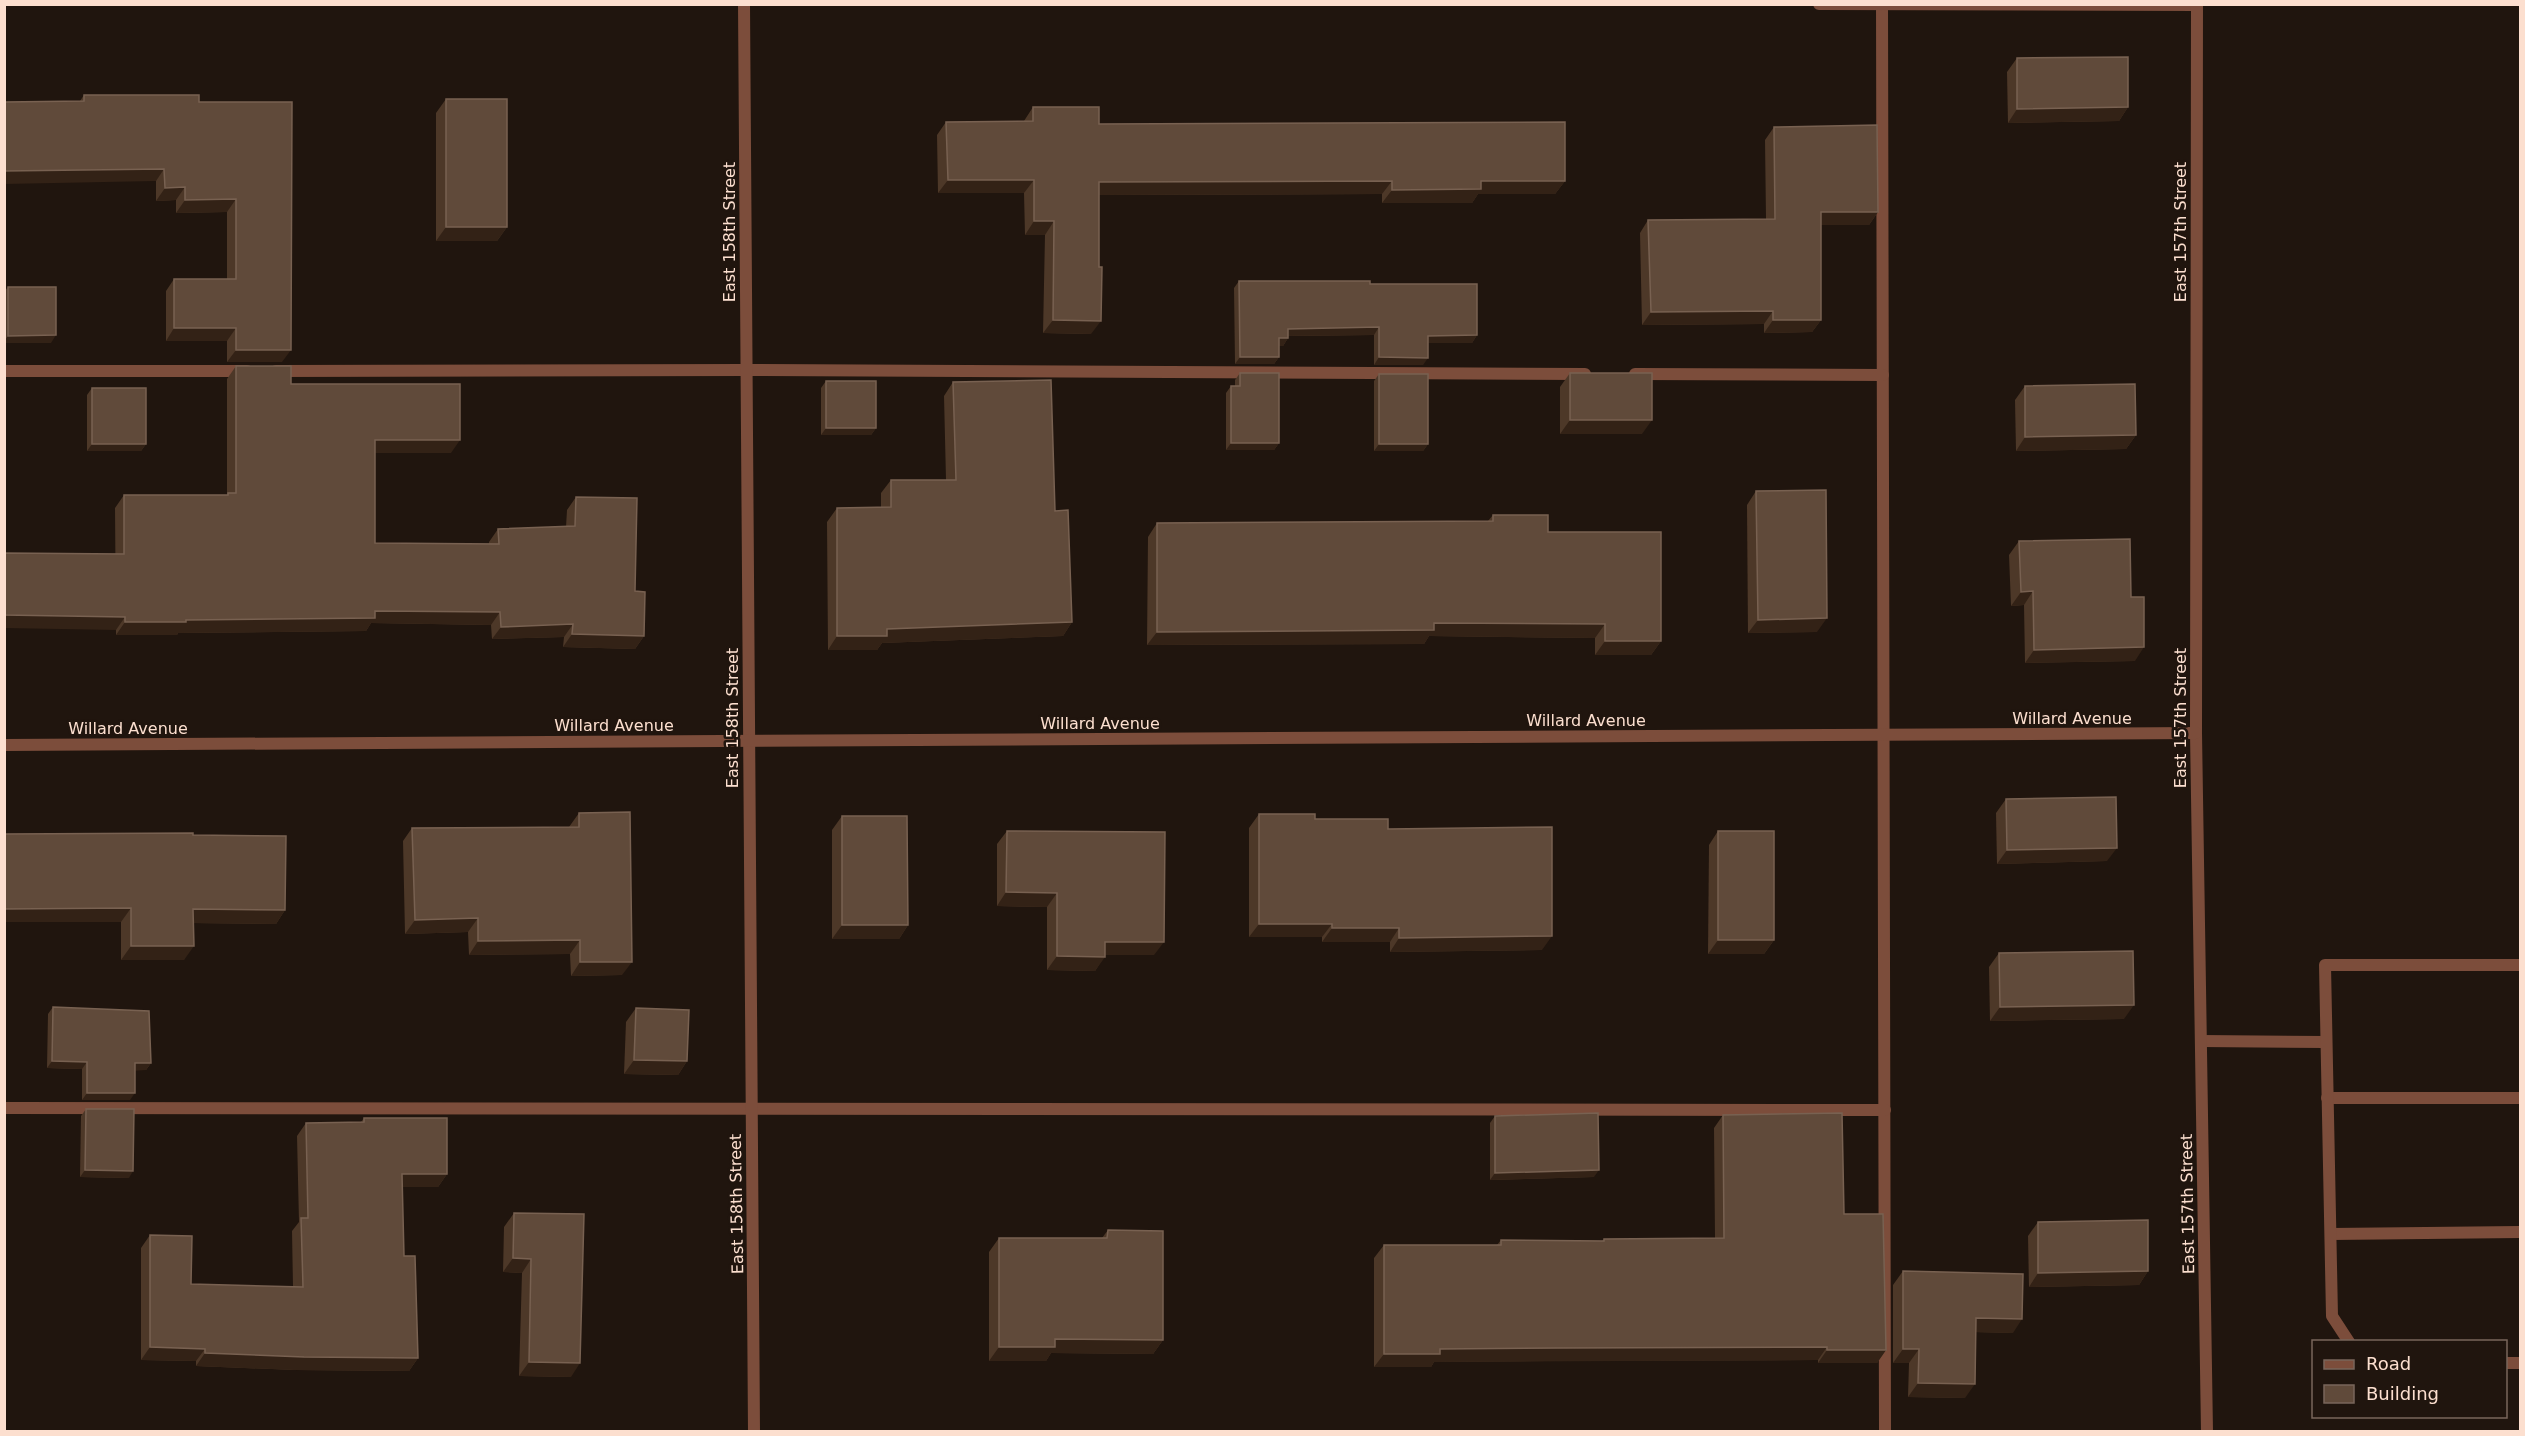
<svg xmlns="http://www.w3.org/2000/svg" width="2525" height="1436" viewBox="0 0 2525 1436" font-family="'DejaVu Sans',sans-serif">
<rect width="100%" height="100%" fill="#20150e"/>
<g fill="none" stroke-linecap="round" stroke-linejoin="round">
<g stroke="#7c4d3b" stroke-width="12">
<path d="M 1882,4 L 1885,1432"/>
<path d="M 4,371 L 247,371"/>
<path d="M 276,371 L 747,370 L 1585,374"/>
<path d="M 1635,374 L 1883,375"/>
<path d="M 2201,1041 L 2325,1042"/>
<path d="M 2327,1098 L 2520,1098"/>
<path d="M 4,1108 L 1885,1110"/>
<path d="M 2331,1234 L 2520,1232"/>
<path d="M 2349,1342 L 2332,1316 L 2325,965 L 2520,965"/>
<path d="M 2506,1363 L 2520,1363"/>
</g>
<g stroke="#7c4d3b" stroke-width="12">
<path d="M 744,4 L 754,1432"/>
<path d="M 1819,4 L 2197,5"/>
<path d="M 2197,4 L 2196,733 L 2207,1432"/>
<path d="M 4,745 L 2196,733"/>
</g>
</g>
<g fill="#4d3828">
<path d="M 2017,58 L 2128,107 L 2119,121 L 2008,123 L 2007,72 Z"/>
<path d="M 84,95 L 199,102 L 292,102 L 282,362 L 227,362 L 227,341 L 166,341 L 166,291 L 174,279 L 227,279 L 227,212 L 176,213 L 176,200 L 156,201 L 156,181 L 80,101 Z"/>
<path d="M 446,99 L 507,227 L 497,241 L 436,241 L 436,113 Z"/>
<path d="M 1033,107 L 1099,124 L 1565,181 L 1555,194 L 1478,194 L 1472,203 L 1382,203 L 1382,194 L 1099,195 L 1091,334 L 1043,333 L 1045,235 L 1025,235 L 1024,193 L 938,193 L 937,135 L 946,122 L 1024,121 Z"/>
<path d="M 1774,127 L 1878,212 L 1869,225 L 1821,225 L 1821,320 L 1812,332 L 1764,333 L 1764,324 L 1642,325 L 1640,233 L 1648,220 L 1766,219 L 1765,140 Z"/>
<path d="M 1239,281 L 1370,284 L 1477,335 L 1472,343 L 1428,343 L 1423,365 L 1374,365 L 1374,335 L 1288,336 L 1288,338 L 1283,346 L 1279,346 L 1279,357 L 1274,364 L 1235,364 L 1234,288 Z"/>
<path d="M 8,287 L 51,343 L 4,343 L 4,292 Z"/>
<path d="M 236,366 L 291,384 L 451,453 L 375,453 L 375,543 L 489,544 L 489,542 L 498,529 L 566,527 L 567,510 L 576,497 L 635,591 L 644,636 L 635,649 L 563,647 L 564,637 L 492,639 L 491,625 L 371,623 L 366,631 L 178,633 L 177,635 L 116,635 L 115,508 L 124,495 L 227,495 L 227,379 Z"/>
<path d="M 1240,373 L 1279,443 L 1274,450 L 1226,450 L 1226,393 L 1231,386 L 1235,386 L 1235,380 Z"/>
<path d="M 1570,373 L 1642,434 L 1560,434 L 1560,387 Z"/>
<path d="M 1379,374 L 1428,444 L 1423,451 L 1374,451 L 1374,381 Z"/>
<path d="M 826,381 L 876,428 L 871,435 L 821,435 L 821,388 Z"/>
<path d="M 953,382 L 1055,511 L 1072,622 L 1063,636 L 882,643 L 877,650 L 828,650 L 827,522 L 837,508 L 881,507 L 881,493 L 891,480 L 946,480 L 944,396 Z"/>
<path d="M 2025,386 L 2136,435 L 2126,449 L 2016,451 L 2015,400 Z"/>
<path d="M 92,388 L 146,444 L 141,451 L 87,451 L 87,395 Z"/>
<path d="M 1756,491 L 1817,632 L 1748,633 L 1747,505 Z"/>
<path d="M 1493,515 L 1548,532 L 1661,641 L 1651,655 L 1595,655 L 1595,638 L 1429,636 L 1424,644 L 1147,645 L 1148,537 L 1157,523 L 1488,521 Z"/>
<path d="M 2019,541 L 2131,597 L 2135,661 L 2025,663 L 2024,605 L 2011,606 L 2009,555 Z"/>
<path d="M 2006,799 L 2107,861 L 1997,864 L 1996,813 Z"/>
<path d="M 579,813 L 622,975 L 571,976 L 570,954 L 469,955 L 468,932 L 405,934 L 403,841 L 412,828 L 569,827 Z"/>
<path d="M 1259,814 L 1315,819 L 1388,829 L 1542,950 L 1390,952 L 1390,942 L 1322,942 L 1322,937 L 1249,937 L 1249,828 Z"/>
<path d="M 842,816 L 908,925 L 899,939 L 832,939 L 832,830 Z"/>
<path d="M 1007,831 L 1154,955 L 1105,955 L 1095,971 L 1047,970 L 1047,907 L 997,906 L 997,844 Z"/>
<path d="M 1718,831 L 1774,940 L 1764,954 L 1708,954 L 1709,845 Z"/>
<path d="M 193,835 L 285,910 L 276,924 L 194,923 L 184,960 L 121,960 L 121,922 L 4,922 Z"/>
<path d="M 1999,953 L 2124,1019 L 1990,1021 L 1989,967 Z"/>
<path d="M 53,1007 L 151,1063 L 146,1070 L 135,1070 L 130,1100 L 82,1100 L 82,1069 L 47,1068 L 48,1014 Z"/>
<path d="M 636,1008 L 687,1061 L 678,1075 L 624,1074 L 626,1022 Z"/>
<path d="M 86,1109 L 129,1178 L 80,1177 L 81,1116 Z"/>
<path d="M 1723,1115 L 1844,1214 L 1886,1350 L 1877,1363 L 1818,1363 L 1818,1360 L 1547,1361 L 1434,1362 L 1431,1367 L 1374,1367 L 1374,1258 L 1384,1245 L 1497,1245 L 1501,1240 L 1602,1241 L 1604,1239 L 1715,1238 L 1714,1128 Z"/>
<path d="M 1495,1116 L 1594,1177 L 1490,1180 L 1490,1123 Z"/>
<path d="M 364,1118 L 447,1174 L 438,1187 L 402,1187 L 404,1256 L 418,1358 L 409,1371 L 295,1370 L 196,1366 L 196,1361 L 141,1360 L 141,1248 L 150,1235 L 191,1284 L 293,1287 L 292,1231 L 299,1222 L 297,1136 L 306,1123 L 361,1122 Z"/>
<path d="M 514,1213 L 584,1214 L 571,1377 L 519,1376 L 522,1273 L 503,1272 L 504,1227 Z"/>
<path d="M 2038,1222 L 2148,1271 L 2139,1285 L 2029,1287 L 2028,1236 Z"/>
<path d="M 1108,1230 L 1163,1340 L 1153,1354 L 1051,1353 L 1046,1361 L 989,1361 L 989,1252 L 999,1238 L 1102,1238 Z"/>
<path d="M 1903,1271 L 2013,1333 L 1976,1332 L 1965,1398 L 1908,1397 L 1909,1363 L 1893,1363 L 1893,1285 Z"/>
</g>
<g fill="#332216">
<path d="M 2128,107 L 2119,121 L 2008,123 L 2017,109 Z"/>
<path d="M 164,169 L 156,181 L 4,184 L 4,171 Z"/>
<path d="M 948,180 L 1034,180 L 1024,193 L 938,193 Z"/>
<path d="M 1392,181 L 1382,194 L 1090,195 L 1099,182 Z"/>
<path d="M 1481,181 L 1565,181 L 1555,194 L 1478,194 L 1472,203 L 1382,203 L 1392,190 Z"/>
<path d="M 185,187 L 176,200 L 156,201 L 165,188 Z"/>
<path d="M 236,199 L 227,212 L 176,213 L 185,200 Z"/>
<path d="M 1821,212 L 1878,212 L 1869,225 L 1812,225 Z"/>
<path d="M 1034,221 L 1054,221 L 1045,235 L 1025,235 Z"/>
<path d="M 446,227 L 507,227 L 497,241 L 436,241 Z"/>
<path d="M 1773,311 L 1764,324 L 1642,325 L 1651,312 Z"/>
<path d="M 1053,320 L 1101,321 L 1091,334 L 1043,333 Z"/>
<path d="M 1773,320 L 1821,320 L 1812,332 L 1764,333 Z"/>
<path d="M 1379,327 L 1374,335 L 1283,336 L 1288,329 Z"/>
<path d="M 174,328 L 236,328 L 227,341 L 166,341 Z"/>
<path d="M 56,335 L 51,343 L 4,343 L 4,341 L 8,336 Z"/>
<path d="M 1477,335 L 1472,343 L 1423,343 L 1428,336 Z"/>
<path d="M 1279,338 L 1288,338 L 1283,346 L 1274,346 Z"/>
<path d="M 236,350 L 291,350 L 282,362 L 227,362 Z"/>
<path d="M 1240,357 L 1279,357 L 1274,364 L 1235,364 Z"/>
<path d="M 1379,357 L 1428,358 L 1423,365 L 1374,365 Z"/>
<path d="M 1570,420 L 1652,420 L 1642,434 L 1560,434 Z"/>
<path d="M 826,428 L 876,428 L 871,435 L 821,435 Z"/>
<path d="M 2136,435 L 2126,449 L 2016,451 L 2025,437 Z"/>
<path d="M 375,440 L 460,440 L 451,453 L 366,453 Z"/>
<path d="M 1231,443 L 1279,443 L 1274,450 L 1226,450 Z"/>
<path d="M 92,444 L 146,444 L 141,451 L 87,451 Z"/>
<path d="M 1379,444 L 1428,444 L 1423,451 L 1374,451 Z"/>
<path d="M 2033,591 L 2024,605 L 2011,606 L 2021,592 Z"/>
<path d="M 375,611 L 500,612 L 491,625 L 371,623 L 366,631 L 178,633 L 177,635 L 116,635 L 125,622 Z"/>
<path d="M 4,615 L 125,617 L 116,630 L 4,628 Z"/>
<path d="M 1827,618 L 1817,632 L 1748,633 L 1758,620 Z"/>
<path d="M 1072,622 L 1063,636 L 882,643 L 877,650 L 828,650 L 837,636 L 887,629 Z"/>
<path d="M 1434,623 L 1605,624 L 1595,638 L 1429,636 L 1424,644 L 1147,645 L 1157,632 Z"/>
<path d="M 573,624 L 564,637 L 492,639 L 501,627 Z"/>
<path d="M 572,634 L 644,636 L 635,649 L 563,647 Z"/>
<path d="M 1605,641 L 1661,641 L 1651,655 L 1595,655 Z"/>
<path d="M 2144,647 L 2135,661 L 2025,663 L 2034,650 Z"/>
<path d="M 2117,848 L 2107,861 L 1997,864 L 2007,850 Z"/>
<path d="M 1006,892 L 1057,893 L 1047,907 L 997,906 Z"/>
<path d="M 131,908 L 121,922 L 4,922 L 4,909 Z"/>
<path d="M 193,909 L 285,910 L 276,924 L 184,923 Z"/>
<path d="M 478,918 L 468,932 L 405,934 L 415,920 Z"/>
<path d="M 1259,924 L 1332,924 L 1322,937 L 1249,937 Z"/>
<path d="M 842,925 L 908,925 L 899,939 L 832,939 Z"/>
<path d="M 1332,928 L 1399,928 L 1390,942 L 1322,942 Z"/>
<path d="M 1552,936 L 1542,950 L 1390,952 L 1399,938 Z"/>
<path d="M 580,940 L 570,954 L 469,955 L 478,941 Z"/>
<path d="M 1718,940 L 1774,940 L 1764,954 L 1708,954 Z"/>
<path d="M 1105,942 L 1164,942 L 1154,955 L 1096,955 Z"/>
<path d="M 131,946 L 194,946 L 184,960 L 121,960 Z"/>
<path d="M 1057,956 L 1105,957 L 1095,971 L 1047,970 Z"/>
<path d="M 580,962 L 632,962 L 622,975 L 571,976 Z"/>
<path d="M 2134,1005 L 2124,1019 L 1990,1021 L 2000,1007 Z"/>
<path d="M 634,1060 L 687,1061 L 678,1075 L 624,1074 Z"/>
<path d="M 52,1061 L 87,1062 L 82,1069 L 47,1068 Z"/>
<path d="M 135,1063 L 151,1063 L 146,1070 L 130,1071 Z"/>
<path d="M 87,1093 L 135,1093 L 130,1100 L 82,1100 Z"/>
<path d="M 85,1170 L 133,1171 L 129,1178 L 80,1177 Z"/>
<path d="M 1599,1170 L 1594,1177 L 1490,1180 L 1495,1173 Z"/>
<path d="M 402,1174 L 447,1174 L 438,1187 L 393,1187 Z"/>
<path d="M 513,1258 L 531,1259 L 522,1273 L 503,1272 Z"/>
<path d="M 2148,1271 L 2139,1285 L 2029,1287 L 2038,1273 Z"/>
<path d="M 1976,1318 L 2022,1319 L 2013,1333 L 1967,1332 Z"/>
<path d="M 1055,1339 L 1163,1340 L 1153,1354 L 1051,1353 L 1046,1361 L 989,1361 L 999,1347 Z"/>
<path d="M 150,1347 L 205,1349 L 196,1361 L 141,1360 Z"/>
<path d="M 1827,1347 L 1818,1360 L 1434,1362 L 1431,1367 L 1374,1367 L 1384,1354 L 1440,1349 Z"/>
<path d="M 1903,1349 L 1919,1349 L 1909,1363 L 1893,1363 Z"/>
<path d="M 1827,1350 L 1886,1350 L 1877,1363 L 1818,1363 Z"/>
<path d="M 205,1353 L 418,1358 L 409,1371 L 295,1370 L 196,1366 Z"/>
<path d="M 529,1362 L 580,1363 L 571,1377 L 519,1376 Z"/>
<path d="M 1918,1383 L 1975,1384 L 1965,1398 L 1908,1397 Z"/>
</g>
<g fill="#604a3a" stroke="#786151" stroke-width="1.5">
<path d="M 2128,57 L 2128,107 L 2017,109 L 2017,58 Z"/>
<path d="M 84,95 L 199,95 L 199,102 L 292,102 L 291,350 L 236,350 L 236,328 L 174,328 L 174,279 L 236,279 L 236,199 L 185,200 L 185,187 L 165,188 L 164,169 L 4,171 L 4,102 L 84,101 Z"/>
<rect x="446" y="99" width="61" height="128"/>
<path d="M 1033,107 L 1099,107 L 1099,124 L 1565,122 L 1565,181 L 1481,181 L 1481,189 L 1392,190 L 1392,181 L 1099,182 L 1099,267 L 1102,267 L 1101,321 L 1053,320 L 1054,221 L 1034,221 L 1034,180 L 948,180 L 946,122 L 1033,121 Z"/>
<path d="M 1877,125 L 1878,212 L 1821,212 L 1821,320 L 1773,320 L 1773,311 L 1651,312 L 1648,220 L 1775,219 L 1774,127 Z"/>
<path d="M 1239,281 L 1370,281 L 1370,284 L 1477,284 L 1477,335 L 1428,336 L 1428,358 L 1379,357 L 1379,327 L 1288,329 L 1288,338 L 1279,338 L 1279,357 L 1240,357 Z"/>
<path d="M 8,287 L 56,287 L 56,335 L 8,336 Z"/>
<path d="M 236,366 L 291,366 L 291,384 L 460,384 L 460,440 L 375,440 L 375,543 L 499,544 L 498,529 L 575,526 L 576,497 L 637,498 L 635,591 L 645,592 L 644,636 L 572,634 L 573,624 L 501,627 L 500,612 L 375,611 L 375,618 L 186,620 L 186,622 L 125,622 L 125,617 L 4,615 L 4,553 L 124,554 L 124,495 L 228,495 L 228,493 L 236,493 Z"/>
<path d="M 1240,373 L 1279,373 L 1279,443 L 1231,443 L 1231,386 L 1240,386 Z"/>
<rect x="1570" y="373" width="82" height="47"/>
<rect x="1379" y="374" width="49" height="70"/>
<path d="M 1051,380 L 1055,511 L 1068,510 L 1072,622 L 887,629 L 887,636 L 837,636 L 837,508 L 891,507 L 891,480 L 956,480 L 953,382 Z"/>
<rect x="826" y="381" width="50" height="47"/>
<path d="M 2135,384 L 2136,435 L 2025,437 L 2025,386 Z"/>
<rect x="92" y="388" width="54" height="56"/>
<path d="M 1826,490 L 1827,618 L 1758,620 L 1756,491 Z"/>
<path d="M 1493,515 L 1548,515 L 1548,532 L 1661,532 L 1661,641 L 1605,641 L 1605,624 L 1434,623 L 1434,630 L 1157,632 L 1157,523 L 1493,521 Z"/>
<path d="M 2130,539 L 2131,597 L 2144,597 L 2144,647 L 2034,650 L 2033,591 L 2021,592 L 2019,541 Z"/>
<path d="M 2116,797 L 2117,848 L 2007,850 L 2006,799 Z"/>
<path d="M 630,812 L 632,962 L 580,962 L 580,940 L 478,941 L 478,918 L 415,920 L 412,828 L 579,827 L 579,813 Z"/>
<path d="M 1259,814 L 1315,814 L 1315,819 L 1388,819 L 1388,829 L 1552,827 L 1552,936 L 1399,938 L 1399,928 L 1332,928 L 1332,924 L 1259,924 Z"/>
<path d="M 842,816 L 907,816 L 908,925 L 842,925 Z"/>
<path d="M 1007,831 L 1165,832 L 1164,942 L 1105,942 L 1105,957 L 1057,956 L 1057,893 L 1006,892 Z"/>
<rect x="1718" y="831" width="56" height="109"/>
<path d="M 193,833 L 193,835 L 286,836 L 285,910 L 193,909 L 194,946 L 131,946 L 131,908 L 4,909 L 4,834 Z"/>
<path d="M 2133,951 L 2134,1005 L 2000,1007 L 1999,953 Z"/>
<path d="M 53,1007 L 149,1011 L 151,1063 L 135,1063 L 135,1093 L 87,1093 L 87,1062 L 52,1061 Z"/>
<path d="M 636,1008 L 689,1010 L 687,1061 L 634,1060 Z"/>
<path d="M 86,1109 L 134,1109 L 133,1171 L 85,1170 Z"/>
<path d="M 1598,1113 L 1599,1170 L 1495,1173 L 1495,1116 Z"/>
<path d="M 1842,1113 L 1844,1214 L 1883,1214 L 1886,1350 L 1827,1350 L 1827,1347 L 1556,1348 L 1440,1349 L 1440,1354 L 1384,1354 L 1384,1245 L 1501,1245 L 1501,1240 L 1604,1241 L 1604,1239 L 1724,1238 L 1723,1115 Z"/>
<path d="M 364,1118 L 447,1118 L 447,1174 L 402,1174 L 404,1256 L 415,1256 L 418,1358 L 304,1357 L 205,1353 L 205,1349 L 150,1347 L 150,1235 L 192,1236 L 191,1284 L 303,1287 L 301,1218 L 308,1218 L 306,1123 L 364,1122 Z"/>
<path d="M 514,1213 L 584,1214 L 580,1363 L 529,1362 L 531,1259 L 513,1258 Z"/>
<path d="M 2148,1220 L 2148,1271 L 2038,1273 L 2038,1222 Z"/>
<path d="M 1108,1230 L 1163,1231 L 1163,1340 L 1055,1339 L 1055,1347 L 999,1347 L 999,1238 L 1107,1238 Z"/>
<path d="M 1903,1271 L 2023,1274 L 2022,1319 L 1976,1318 L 1975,1384 L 1918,1383 L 1919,1349 L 1903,1349 Z"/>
</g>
<g text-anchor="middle" stroke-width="5" stroke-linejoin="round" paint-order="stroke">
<g font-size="16" fill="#fcdfcf" stroke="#20150e">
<text transform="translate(729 232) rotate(-90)" y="6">East 158th Street</text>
<text transform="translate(2180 232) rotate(-90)" y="6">East 157th Street</text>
<text transform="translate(732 718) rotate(-90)" y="6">East 158th Street</text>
<text x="2072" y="724">Willard Avenue</text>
<text transform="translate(2180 718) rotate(-90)" y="6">East 157th Street</text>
<text x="1586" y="726">Willard Avenue</text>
<text x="1100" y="729">Willard Avenue</text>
<text x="614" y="731">Willard Avenue</text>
<text x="128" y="734">Willard Avenue</text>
<text transform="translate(736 1204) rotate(-91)" y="6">East 158th Street</text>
<text transform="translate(2187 1204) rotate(-91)" y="6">East 157th Street</text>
</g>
</g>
<rect width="2525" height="1436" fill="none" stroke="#fcdfcf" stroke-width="12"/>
<rect x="2312" y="1340" width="195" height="78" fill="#20150e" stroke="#78665b" stroke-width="1.5"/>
<rect x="2324" y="1360" width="30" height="9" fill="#7c4d3b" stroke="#78665b" stroke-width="1.5"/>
<text x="2366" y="1370" font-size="18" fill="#fcdfcf">Road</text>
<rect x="2324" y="1385" width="30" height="18" fill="#604a3a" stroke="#78665b" stroke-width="1.5"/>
<text x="2366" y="1400" font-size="18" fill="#fcdfcf">Building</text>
</svg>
